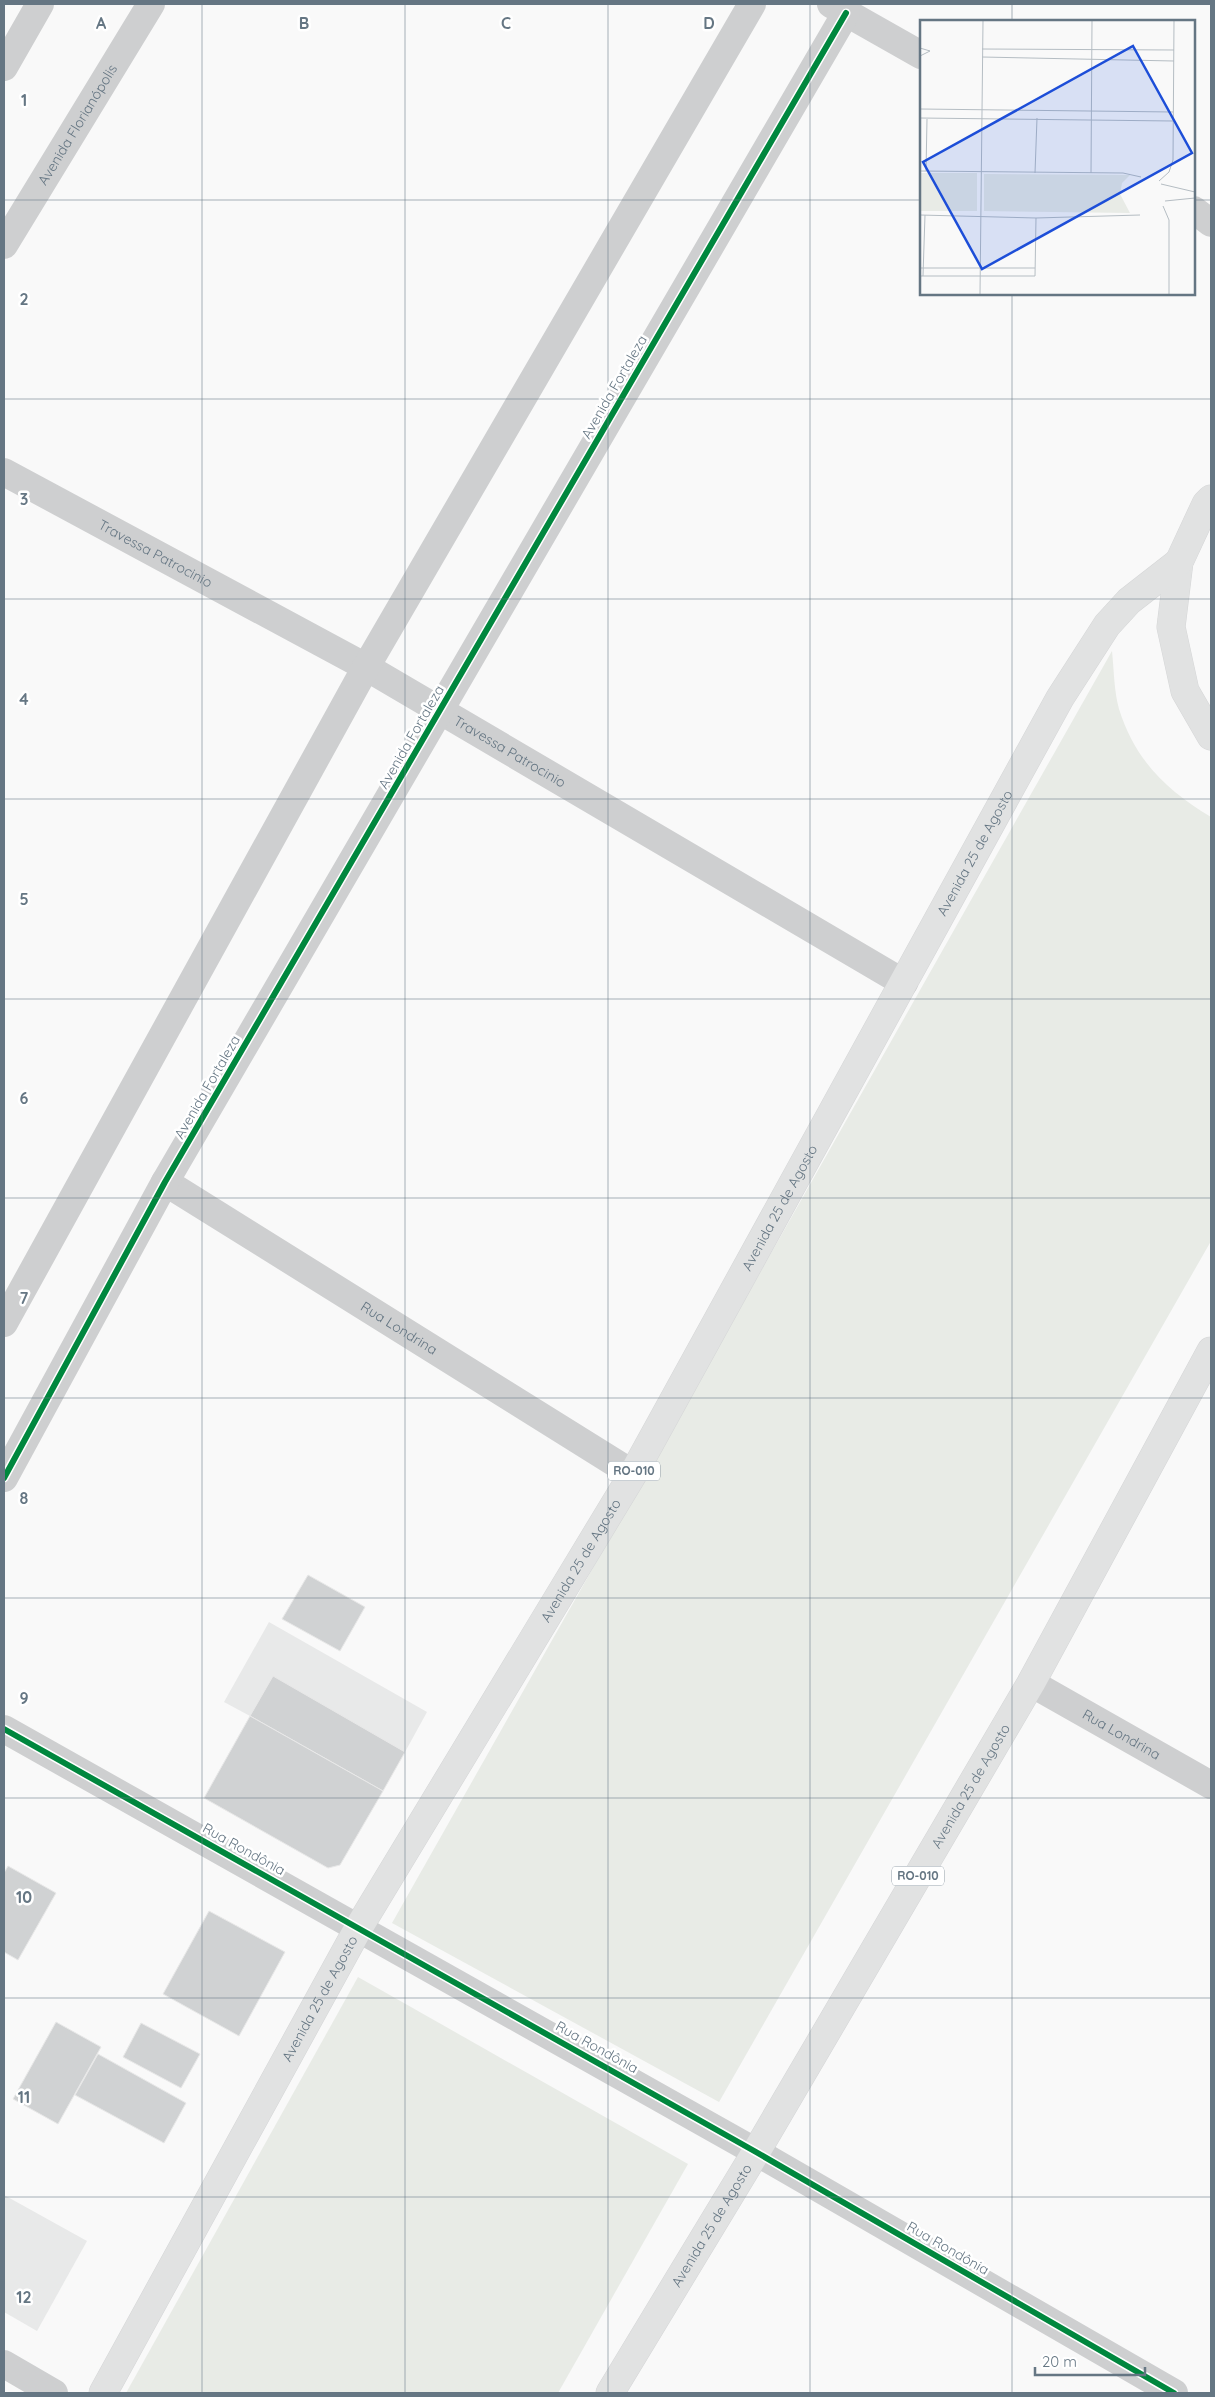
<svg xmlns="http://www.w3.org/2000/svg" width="1215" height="2397" viewBox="0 0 1215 2397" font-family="Quicksand,sans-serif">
<rect width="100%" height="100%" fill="#f9f9f9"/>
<g fill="#e8e9e9">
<path d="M 269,1622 L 427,1712 L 405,1752 L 273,1677 L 250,1716 L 224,1702 Z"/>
<path d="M 4,2195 L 87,2241 L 37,2331 L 4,2312 Z"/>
</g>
<g fill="#e8ebe6">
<path d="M 1112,651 C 1114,670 1114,691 1119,709 C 1135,760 1166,790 1211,817 L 1211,1241 L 719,2102 L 392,1923 Z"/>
<path d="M 358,1977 L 688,2164 L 558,2393 L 126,2393 Z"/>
</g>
<g fill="#d0d2d3" stroke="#e8e8e8">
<path d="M 308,1575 L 365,1607 L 340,1651 L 282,1619 Z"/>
<path d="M 273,1676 L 405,1752 L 383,1791 L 250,1716 Z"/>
<path d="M 250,1716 L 383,1791 L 340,1865 L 328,1868 L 204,1798 Z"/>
<path d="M 8,1866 L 56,1893 L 18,1960 L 4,1952 L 4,1873 Z"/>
<path d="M 209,1911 L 285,1952 L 239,2036 L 163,1994 Z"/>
<path d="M 56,2022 L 101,2047 L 58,2124 L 13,2099 Z"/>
<path d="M 141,2023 L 200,2054 L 181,2088 L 123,2057 Z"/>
<path d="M 98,2054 L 186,2103 L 164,2143 L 75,2095 Z"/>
</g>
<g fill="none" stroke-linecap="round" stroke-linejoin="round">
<g stroke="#d5d6d7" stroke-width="29">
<g id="primary">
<path d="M 1211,499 L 1206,504 L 1179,562 L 1171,627 L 1185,691 L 1211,736"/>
<path id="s5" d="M 103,2393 L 359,1927 L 633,1474 L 1060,698 L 1107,625 L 1129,601 L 1179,562"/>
<path id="s6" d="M 610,2393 L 756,2152 L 1031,1683 L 1211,1351"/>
</g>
</g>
<g stroke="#cecfd0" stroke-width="28">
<path d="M 831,4 L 921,55"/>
<path d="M 4,67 L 40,4"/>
<path d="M 1194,210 L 1211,223"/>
<path id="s1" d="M 4,245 L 151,4"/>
<path id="s2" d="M 4,472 L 366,667 L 904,983"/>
<path id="s3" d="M 165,1182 L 633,1474"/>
<path d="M 4,1323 L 366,667 L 752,4"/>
<path d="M 4,1478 L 165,1182 L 846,13"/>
<path id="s4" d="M 1031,1683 L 1211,1785"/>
<path d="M 4,1729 L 756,2152 L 1174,2393"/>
<path d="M 4,2364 L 54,2393"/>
</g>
<use href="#primary" stroke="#e1e2e2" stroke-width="28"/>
<g stroke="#fff" stroke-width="9">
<g id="cycleway">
<path d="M 4,1478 L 165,1182 L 846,13"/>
<path d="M 4,1729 L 756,2152 L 1174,2393"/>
</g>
</g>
<use href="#cycleway" stroke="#00873e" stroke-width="6"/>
</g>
<path fill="none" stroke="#657683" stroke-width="1" stroke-opacity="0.55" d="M 202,4 L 202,2393M 405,4 L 405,2393M 608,4 L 608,2393M 810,4 L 810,2393M 1012,4 L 1012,21M 4,200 L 921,200M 1194,200 L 1211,200M 1012,294 L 1012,2393M 4,399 L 1211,399M 4,599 L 1211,599M 4,799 L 1211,799M 4,999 L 1211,999M 4,1198 L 1211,1198M 4,1398 L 1211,1398M 4,1598 L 1211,1598M 4,1798 L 1211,1798M 4,1998 L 1211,1998M 4,2197 L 1211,2197"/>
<g text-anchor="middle" stroke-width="5" stroke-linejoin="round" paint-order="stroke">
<g fill="#fff" stroke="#939fa8" stroke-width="1">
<rect x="608" y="1461.5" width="52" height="19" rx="4"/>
<rect x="892" y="1866.5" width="52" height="19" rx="4"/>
</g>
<g font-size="12" font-weight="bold" fill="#657683">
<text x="634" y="1475">RO-010</text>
<text x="918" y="1880">RO-010</text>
</g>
<g font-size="14" fill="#657683" stroke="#fff">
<text dy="5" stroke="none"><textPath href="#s1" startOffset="141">Avenida Florianópolis</textPath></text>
<text transform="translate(614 387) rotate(-60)" y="5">Avenida Fortaleza</text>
<text dy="5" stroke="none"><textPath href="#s2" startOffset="172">Travessa Patrocinio</textPath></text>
<text transform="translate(411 737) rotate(-60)" y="5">Avenida Fortaleza</text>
<text dy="5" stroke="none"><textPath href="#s2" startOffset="578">Travessa Patrocinio</textPath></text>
<text dy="5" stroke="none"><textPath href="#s5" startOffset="1770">Avenida 25 de Agosto</textPath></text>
<text transform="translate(207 1087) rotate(-60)" y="5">Avenida Fortaleza</text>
<text dy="5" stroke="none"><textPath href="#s5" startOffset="1365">Avenida 25 de Agosto</textPath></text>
<text dy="5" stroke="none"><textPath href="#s3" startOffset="276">Rua Londrina</textPath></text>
<text dy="5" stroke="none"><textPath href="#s5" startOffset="960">Avenida 25 de Agosto</textPath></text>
<text dy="5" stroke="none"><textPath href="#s4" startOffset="104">Rua Londrina</textPath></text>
<text dy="5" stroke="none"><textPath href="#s6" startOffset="706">Avenida 25 de Agosto</textPath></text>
<text transform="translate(244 1849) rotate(29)" y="5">Rua Rondônia</text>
<text dy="5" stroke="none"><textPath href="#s5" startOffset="450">Avenida 25 de Agosto</textPath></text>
<text transform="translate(597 2047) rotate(29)" y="5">Rua Rondônia</text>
<text dy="5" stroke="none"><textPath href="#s6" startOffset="196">Avenida 25 de Agosto</textPath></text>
<text transform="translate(948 2248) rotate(30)" y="5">Rua Rondônia</text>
</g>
</g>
<g transform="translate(920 20)">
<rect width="275" height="275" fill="#f9f9f9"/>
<path d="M 0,153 L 57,153 L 57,191 L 0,191 ZM 64,154 L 210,155 L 202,163 L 200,174 L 210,193 L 64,191 Z" fill="#e8ebe6"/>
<path fill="none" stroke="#b5bdc3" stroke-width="1" d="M 0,28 L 10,31 L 0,36M 62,29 L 254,30M 62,37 L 254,41M 0,89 L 253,92M 0,98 L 253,101M 0,151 L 203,153 L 221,157M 6,151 L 7,99M 115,153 L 117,98M 171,153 L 172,1M 239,161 L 249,152 L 253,140 L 254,1M 241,164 L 275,172M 245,181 L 275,178M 243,186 L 249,200 L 249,274M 0,195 L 116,198 L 220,195M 0,248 L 115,248M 0,256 L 115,256 L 116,198M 3,256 L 5,195M 60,274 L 63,1"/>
<path fill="#1d4ed8" fill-opacity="0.15" stroke="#1d4ed8" stroke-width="2.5" d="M 213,26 L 272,133 L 62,249 L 3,142 Z"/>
<rect width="275" height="275" fill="none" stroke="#657683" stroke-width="2.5"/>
</g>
<g font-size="16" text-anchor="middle" font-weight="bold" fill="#657683" stroke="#fff" stroke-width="5" stroke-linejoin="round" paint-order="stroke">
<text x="101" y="29">A</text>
<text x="304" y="29">B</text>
<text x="506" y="29">C</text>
<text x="709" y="29">D</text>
<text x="24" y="106">1</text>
<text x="24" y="305">2</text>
<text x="24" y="505">3</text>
<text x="24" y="705">4</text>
<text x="24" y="905">5</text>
<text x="24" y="1104">6</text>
<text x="24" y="1304">7</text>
<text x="24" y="1504">8</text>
<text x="24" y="1704">9</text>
<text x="24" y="1903">10</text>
<text x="24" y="2103">11</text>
<text x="24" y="2303">12</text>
</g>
<rect width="1215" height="2397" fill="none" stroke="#657683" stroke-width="10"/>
<path d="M1035 2367v8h110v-8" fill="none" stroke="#657683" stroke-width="2.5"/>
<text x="1042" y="2367" font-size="15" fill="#657683" stroke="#ffffff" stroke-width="4" paint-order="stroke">20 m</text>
</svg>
